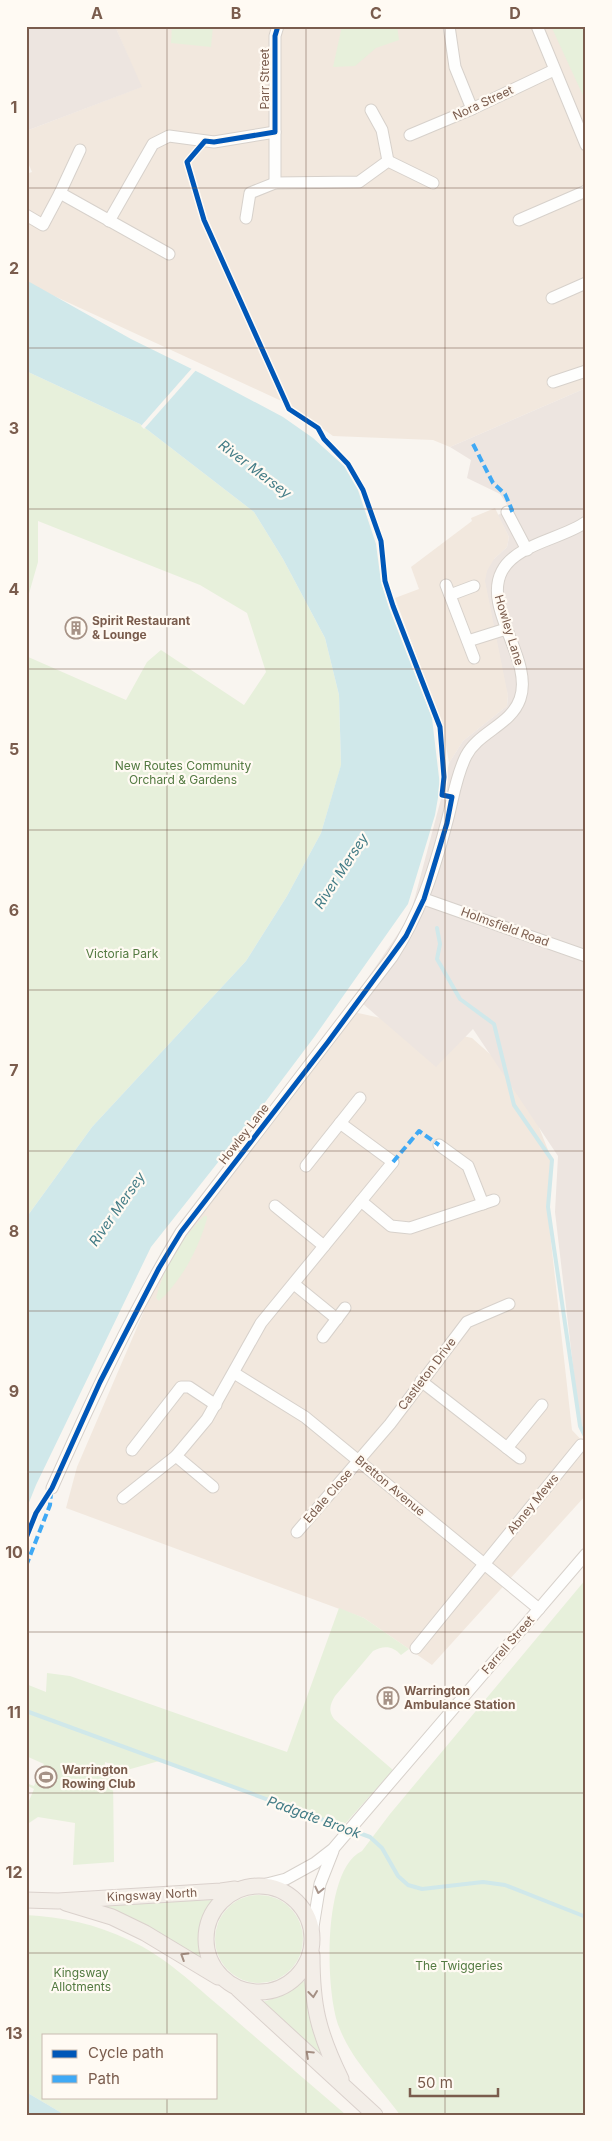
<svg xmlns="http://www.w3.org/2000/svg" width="612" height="2141" viewBox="0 0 612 2141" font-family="Inter,sans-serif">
<rect width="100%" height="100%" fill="#f9f5f0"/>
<g fill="#f2e8de">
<path d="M 115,26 L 586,26 L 586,388 L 450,447 L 433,440 L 333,436 L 290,405 L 26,283 L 26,174 L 32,172 L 26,158 L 26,131 L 141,87 Z"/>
<path d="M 495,508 L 509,537 L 507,547 L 494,559 L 508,696 L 507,706 L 463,741 L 449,763 L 443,727 L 395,598 L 419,589 L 411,567 L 472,521 L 471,518 Z"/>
<path d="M 349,1011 L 472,1038 L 521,1082 L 552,1160 L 548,1215 L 572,1430 L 586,1445 L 586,1495 L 432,1665 L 364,1618 L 66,1508 L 77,1467 L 172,1246 Z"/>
</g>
<g fill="#ede5e0">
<path d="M 26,26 L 115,26 L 142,87 L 26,131 Z"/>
<path d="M 586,388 L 586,1431 L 580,1426 L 555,1212 L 558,1156 L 473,1029 L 436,1067 L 355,997 L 410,916 L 442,795 L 449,763 L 463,741 L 507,706 L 508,696 L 485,581 L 487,571 L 494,559 L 507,547 L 509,537 L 498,515 L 510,509 L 500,494 L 467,478 L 471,460 L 450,447 Z"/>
</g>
<g fill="#e7f0db" fill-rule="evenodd">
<path d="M 172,26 L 213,26 L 211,47 L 171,43 Z"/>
<path d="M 342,26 L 397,26 L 399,40 L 376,48 L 355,66 L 333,67 Z"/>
<path d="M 551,26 L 586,26 L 586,102 Z"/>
<path d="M 26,371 L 140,424 L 254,512 L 283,559 L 325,638 L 339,695 L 341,766 L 321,833 L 287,896 L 246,961 L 92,1127 L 26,1218 L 26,656 L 126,700 L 147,662 L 161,650 L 244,705 L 266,672 L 247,613 L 200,585 L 38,521 L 38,562 L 26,604 Z"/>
<path d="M 204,1216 L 207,1216 L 207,1219 C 198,1249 183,1279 159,1301 L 156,1298 C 164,1267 181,1239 204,1216 Z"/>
<path d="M 586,1579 L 586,2115 L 400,2115 C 379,2086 352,2061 339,2027 C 325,1992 322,1869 362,1851 L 390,1814 Z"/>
<path d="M 339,1608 L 364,1618 L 409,1649 L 401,1655 C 393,1646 384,1645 373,1651 L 335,1696 C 330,1705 328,1710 334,1719 L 393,1770 L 343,1826 L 159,1761 L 127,1770 L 105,1762 L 105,1775 L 113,1775 L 114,1862 L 73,1865 L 75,1823 L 38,1817 L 26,1825 L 26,1808 L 34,1789 L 26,1785 L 26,1783 L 34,1786 L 44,1764 L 26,1756 L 26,1684 L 46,1692 L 47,1673 L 70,1676 L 287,1752 Z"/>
<circle cx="259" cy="1939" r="44"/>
<path d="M 212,1900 C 199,1923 195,1934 201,1960 L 94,1904 Z"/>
<path d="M 26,1915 C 62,1917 96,1924 129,1940 C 165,1956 194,1985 224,2010 C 264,2045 305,2079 345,2114 L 65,2115 L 26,2092 ZM 44,2035 L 216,2035 L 216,2097 L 44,2097 Z"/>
<path d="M 306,1980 C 308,2015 316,2043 334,2073 L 262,2002 L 279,1997 Z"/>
</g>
<g fill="#d0e8ea">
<path d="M 26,280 L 131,339 L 202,374 L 283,417 L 313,438 L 344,466 L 358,490 L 376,544 L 381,582 L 389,608 L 432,718 L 440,786 L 435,815 L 408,904 L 315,1036 L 257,1113 L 151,1247 L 36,1485 L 26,1510 L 26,1218 L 92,1127 L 246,961 L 287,896 L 321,833 L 341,765 L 339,695 L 325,638 L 283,559 L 254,512 L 140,424 L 26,371 Z"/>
<path d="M 26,2092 L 65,2115 L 26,2115 Z"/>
</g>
<path fill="#f9f5f0" d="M 193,367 L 197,369 L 144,429 L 141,426 Z"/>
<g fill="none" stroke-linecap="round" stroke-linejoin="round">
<g stroke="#d0e8ea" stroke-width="4">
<path d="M 437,928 L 440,944 L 437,959 L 460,999 L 494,1024 L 514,1105 L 552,1160 L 548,1207 L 580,1426 L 586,1438"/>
<path d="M 26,1711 L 370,1837 L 382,1848 L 398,1876 L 408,1885 L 422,1889 L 483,1882 L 505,1885 L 586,1917"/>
</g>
<g stroke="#d7d1cb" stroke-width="13">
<g id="minor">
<path d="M 449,26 L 455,67 L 472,109"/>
<path d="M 537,26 L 586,145"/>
<path d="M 371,110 L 382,130 L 388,161"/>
<path d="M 410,135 L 472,109 L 554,70"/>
<path d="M 80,150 L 60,193 L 169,254"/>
<path d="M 275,183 L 275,36 L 278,26"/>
<path d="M 26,215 L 43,225 L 60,193"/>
<path d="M 246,218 L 250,193 L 275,183 L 359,182 L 388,161 L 433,183"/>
<path d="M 519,220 L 586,191"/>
<path d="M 109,221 L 153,144 L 169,136 L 214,142 L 275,132"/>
<path d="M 552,298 L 586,283"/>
<path d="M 553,382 L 586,371"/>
<path d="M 507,512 L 527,550"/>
<path d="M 446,585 L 474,658"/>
<path d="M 450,595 L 474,586"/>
<path d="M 468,641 L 506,629"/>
<path d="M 424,899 L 586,956"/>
<path d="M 439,1145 L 468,1166 L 483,1204"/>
<path d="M 306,1166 L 360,1098"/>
<path d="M 361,1201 L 391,1226 L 410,1228 L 494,1200"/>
<path d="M 275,1206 L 324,1246"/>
<path d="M 294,1284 L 337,1319"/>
<path d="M 323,1337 L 345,1308"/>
<path d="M 234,1373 L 305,1417 L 539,1609"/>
<path d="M 421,1381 L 520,1458"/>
<path d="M 507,1448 L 542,1405"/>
<path d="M 132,1450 L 181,1387 L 189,1387 L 216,1405"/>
<path d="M 176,1456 L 213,1487"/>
<path d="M 52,1488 C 91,1401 131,1314 181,1232 L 392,957 C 420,914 433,874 446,825 C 453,801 455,778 466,756 C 478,732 511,725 520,699 C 534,660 482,608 502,571 C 516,544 562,539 586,522"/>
<path d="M 123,1498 L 176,1456 L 207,1419 L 261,1323 L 393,1162 L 340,1123"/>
<path d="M 297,1532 L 390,1424 L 467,1322 L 509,1304"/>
<path d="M 416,1648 L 581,1445"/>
<path d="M 259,1886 L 286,1879 L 315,1863 L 333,1849 L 586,1554"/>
<path d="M 312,1933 L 320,1884 L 333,1851"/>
</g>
</g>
<g stroke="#dad1cc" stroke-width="17">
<g id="major">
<circle cx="259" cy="1939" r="53"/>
<path d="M 26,1900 L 58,1901 L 221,1891 L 235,1889"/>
<path d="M 66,1903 L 112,1917 L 145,1933 L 218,1977"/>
<path d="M 312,1955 C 312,2006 318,2032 341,2079"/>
<path d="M 238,1989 L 375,2115"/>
</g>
</g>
<use href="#minor" stroke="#fefefd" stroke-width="11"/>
<use href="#major" stroke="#f3eee8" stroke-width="15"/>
<g stroke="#3fa9f5" stroke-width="4" stroke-dasharray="8 4" stroke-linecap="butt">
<path d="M 473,444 L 493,483 L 505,494 L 512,510 L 507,512"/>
<path d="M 393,1162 L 419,1131 L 439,1145"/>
<path d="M 26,1566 L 50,1505 L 51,1493"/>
</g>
<g stroke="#fffaf3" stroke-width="8">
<path id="cycleway" d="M 26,1538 L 36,1513 L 52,1488 L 100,1382 L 159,1268 L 181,1232 L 328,1042 L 406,936 L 424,899 L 447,823 L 452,797 L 442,795 L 444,777 L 440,727 L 393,606 L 385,581 L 381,541 L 363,490 L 348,464 L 324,439 L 318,428 L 289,409 L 204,220 L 187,162 L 205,141 L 214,142 L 275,132 L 275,36 L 278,26"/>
</g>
<use href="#cycleway" stroke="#0057b8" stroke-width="5"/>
</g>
<defs><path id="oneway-chevron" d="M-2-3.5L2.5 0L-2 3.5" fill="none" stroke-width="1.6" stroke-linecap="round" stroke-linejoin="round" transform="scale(1.25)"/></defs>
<use stroke="#a8958b" href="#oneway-chevron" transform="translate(319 1890) rotate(103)"/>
<g stroke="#a48f83">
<use href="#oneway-chevron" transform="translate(184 1956) rotate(-148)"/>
<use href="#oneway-chevron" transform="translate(313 1994) rotate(83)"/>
<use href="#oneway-chevron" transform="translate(309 2054) rotate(-137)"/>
</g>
<path fill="none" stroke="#7a5c4d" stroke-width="1" stroke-opacity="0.55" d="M 167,26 L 167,2035M 306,26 L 306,2115M 445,26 L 445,2115M 26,188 L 586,188M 26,348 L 586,348M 26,509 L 586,509M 26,669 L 586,669M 26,830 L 586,830M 26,990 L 586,990M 26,1151 L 586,1151M 26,1311 L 586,1311M 26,1472 L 586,1472M 26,1632 L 586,1632M 26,1793 L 586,1793M 26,1953 L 586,1953M 167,2097 L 167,2115"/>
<defs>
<g id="building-ring" transform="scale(1.125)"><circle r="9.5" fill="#fffaf3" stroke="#a69286" stroke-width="1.5"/><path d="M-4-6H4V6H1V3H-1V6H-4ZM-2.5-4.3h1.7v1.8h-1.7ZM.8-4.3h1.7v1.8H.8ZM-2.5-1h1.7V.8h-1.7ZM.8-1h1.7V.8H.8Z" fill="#a69286"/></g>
<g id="stadium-ring" transform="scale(1.125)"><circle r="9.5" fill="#fffaf3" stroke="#a69286" stroke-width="1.5"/><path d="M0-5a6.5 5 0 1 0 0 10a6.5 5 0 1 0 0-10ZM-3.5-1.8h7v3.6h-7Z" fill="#a69286"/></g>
</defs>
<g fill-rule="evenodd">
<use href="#building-ring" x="76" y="628"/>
<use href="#building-ring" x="388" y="1698"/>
<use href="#stadium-ring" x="46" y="1777"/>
</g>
<g text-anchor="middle" stroke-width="4.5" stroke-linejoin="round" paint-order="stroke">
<g font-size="12" fill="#7a5c4d" stroke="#fffaf3">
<text transform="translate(265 79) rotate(-90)" y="4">Parr Street</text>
<text transform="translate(483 103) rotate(-25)" y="4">Nora Street</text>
<text transform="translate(509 630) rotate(73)" y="4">Howley Lane</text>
<text transform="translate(505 927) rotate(20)" y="4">Holmsfield Road</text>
<text transform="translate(244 1134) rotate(-52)" y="4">Howley Lane</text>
<text transform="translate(427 1374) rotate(-53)" y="4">Castleton Drive</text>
<text transform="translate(390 1486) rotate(40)" y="4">Bretton Avenue</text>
<text transform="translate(328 1496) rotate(-49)" y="4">Edale Close</text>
<text transform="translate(533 1504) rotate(-51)" y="4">Abney Mews</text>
<text transform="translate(508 1645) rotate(-49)" y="4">Farrell Street</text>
<text transform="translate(152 1895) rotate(-3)" y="4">Kingsway North</text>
</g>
<g font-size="12" font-weight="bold" fill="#7a5c4d" stroke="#fffaf3" text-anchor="start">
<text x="92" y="625">Spirit Restaurant<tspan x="92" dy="14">&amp; Lounge</tspan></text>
<text x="404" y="1695">Warrington<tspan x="404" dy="14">Ambulance Station</tspan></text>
<text x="62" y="1774">Warrington<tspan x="62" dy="14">Rowing Club</tspan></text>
</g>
<g font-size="12" fill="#537a41" stroke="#fffaf3">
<text x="183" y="770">New Routes Community<tspan x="183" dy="14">Orchard &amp; Gardens</tspan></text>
<text x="122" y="958">Victoria Park</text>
<text x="459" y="1970">The Twiggeries</text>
<text x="81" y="1977">Kingsway<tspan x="81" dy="14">Allotments</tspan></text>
</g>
<g font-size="14" font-style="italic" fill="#437c86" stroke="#fffaf3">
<text transform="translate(255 469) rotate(37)" y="5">River Mersey</text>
<text transform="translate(341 871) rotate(-57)" y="5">River Mersey</text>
<text transform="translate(117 1209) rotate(-55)" y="5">River Mersey</text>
<text transform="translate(314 1817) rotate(20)" y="5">Padgate Brook</text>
</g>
</g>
<rect width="612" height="2141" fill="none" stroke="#fffaf3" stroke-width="55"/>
<rect x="42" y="2034" width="175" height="65" fill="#fffaf3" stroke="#cabbb1"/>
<rect x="52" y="2050" width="25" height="8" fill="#0057b8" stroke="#cabbb1"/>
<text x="88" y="2058" font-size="15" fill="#7a5c4d">Cycle path</text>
<rect x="52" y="2075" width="25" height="8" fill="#3fa9f5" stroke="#cabbb1"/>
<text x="88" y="2084" font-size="15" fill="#7a5c4d">Path</text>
<path d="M410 2088v8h88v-8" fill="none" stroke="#7a5c4d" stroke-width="2.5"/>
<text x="417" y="2088" font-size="15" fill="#7a5c4d" stroke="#fffaf3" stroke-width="4" paint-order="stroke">50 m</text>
<rect x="28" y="28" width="556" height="2086" fill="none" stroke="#7a5c4d" stroke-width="2"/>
<g font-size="16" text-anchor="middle" font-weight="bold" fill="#7a5c4d">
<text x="97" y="19">A</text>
<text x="236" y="19">B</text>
<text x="376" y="19">C</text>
<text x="515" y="19">D</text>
<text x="14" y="113">1</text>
<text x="14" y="274">2</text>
<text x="14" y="434">3</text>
<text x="14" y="595">4</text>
<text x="14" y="755">5</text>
<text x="14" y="916">6</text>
<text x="14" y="1076">7</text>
<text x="14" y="1237">8</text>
<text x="14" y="1397">9</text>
<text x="14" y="1558">10</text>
<text x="14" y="1718">11</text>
<text x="14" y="1878">12</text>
<text x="14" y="2039">13</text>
</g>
</svg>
